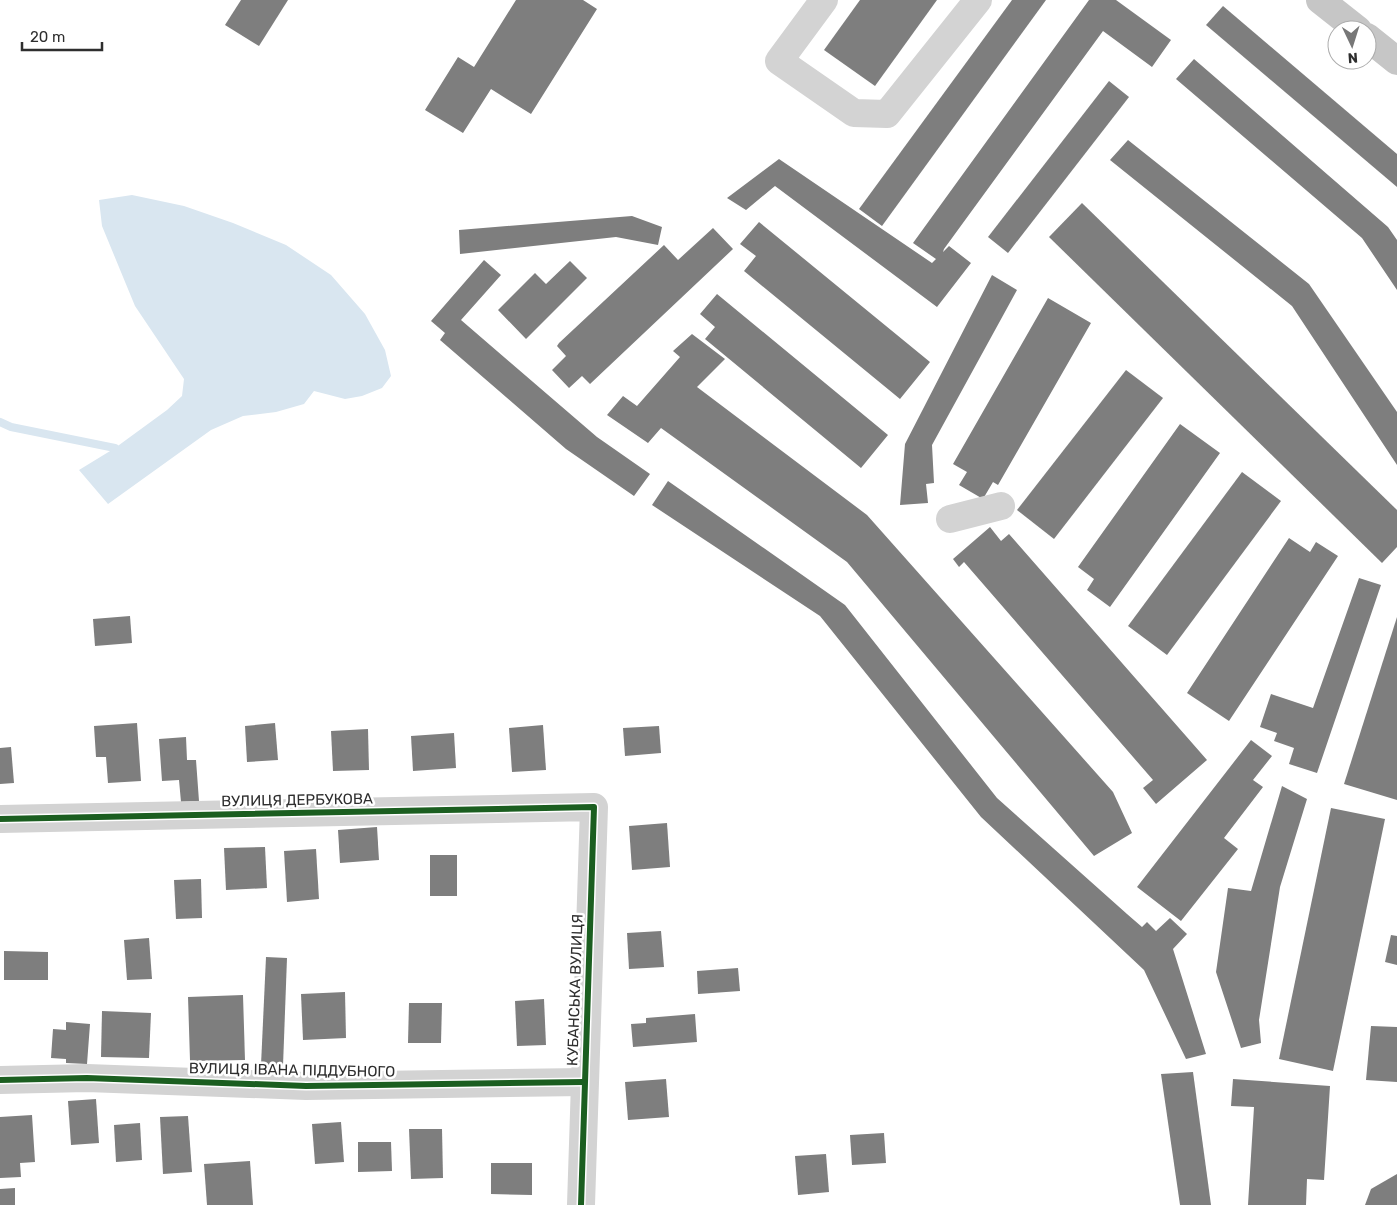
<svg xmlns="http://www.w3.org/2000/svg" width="1397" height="1205" viewBox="0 0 1397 1205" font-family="Rubik,sans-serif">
<rect width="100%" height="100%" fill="#fff"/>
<path fill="#d9e6f0" d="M 132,195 L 184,206 L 233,223 L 286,245 L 331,275 L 365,314 L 385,350 L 391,376 L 382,388 L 362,396 L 345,399 L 314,391 L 304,404 L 276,412 L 243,416 L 211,430 L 108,504 L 79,470 L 115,448 L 167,410 L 182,396 L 184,379 L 135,306 L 102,226 L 99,200 Z"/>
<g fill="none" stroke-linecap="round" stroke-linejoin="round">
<path stroke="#d9e6f0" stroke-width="8" d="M 0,422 L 11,427 L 115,448"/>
</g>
<g fill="#7e7e7e">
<path d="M 241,0 L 288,0 L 259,46 L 225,25 Z"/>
<path d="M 516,0 L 583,0 L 597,9 L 531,114 L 491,89 L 463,133 L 425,110 L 458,57 L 474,67 Z"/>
<path d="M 860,0 L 937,0 L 875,86 L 824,50 Z"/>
<path d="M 1012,0 L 1046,0 L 882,226 L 859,209 Z"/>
<path d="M 1089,0 L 1116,0 L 1171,40 L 1152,67 L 1103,31 L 944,249 L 943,252 L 949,246 L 971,263 L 937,307 L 775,186 L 746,210 L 727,198 L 779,159 L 932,263 L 936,259 L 913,243 Z"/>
<path d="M 1223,6 L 1397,154 L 1397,187 L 1206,25 Z"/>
<path d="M 1194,59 L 1388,227 L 1397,240 L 1397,290 L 1362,238 L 1176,79 Z"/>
<path d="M 1109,81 L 1129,97 L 1008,253 L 988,237 Z"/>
<path d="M 1128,140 L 1309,284 L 1397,412 L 1397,465 L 1292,306 L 1110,160 Z"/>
<path d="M 1082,203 L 1397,510 L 1397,547 L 1382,563 L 1049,237 Z"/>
<path d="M 632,216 L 662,227 L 658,245 L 616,237 L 460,254 L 459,230 Z"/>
<path d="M 759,222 L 930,362 L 900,399 L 744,271 L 756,256 L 740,244 Z"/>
<path d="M 713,228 L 733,249 L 590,384 L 582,376 L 569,388 L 552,370 L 566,356 L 557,346 L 559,343 L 664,245 L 678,260 Z"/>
<path d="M 484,260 L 501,275 L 461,320 L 597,437 L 650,474 L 634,496 L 566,449 L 440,340 L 445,333 L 431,321 Z"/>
<path d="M 570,261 L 587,278 L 526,339 L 498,310 L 535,273 L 546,284 Z"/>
<path d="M 992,275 L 1017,290 L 932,445 L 934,483 L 926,484 L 928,503 L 900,505 L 905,444 Z"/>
<path d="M 717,294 L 888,435 L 861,468 L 705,339 L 715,327 L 700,314 Z"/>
<path d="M 1048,298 L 1091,323 L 998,485 L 993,482 L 983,499 L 959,485 L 967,472 L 953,464 Z"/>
<path d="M 692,334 L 725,359 L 697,387 L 867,515 L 1113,792 L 1132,833 L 1094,856 L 847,562 L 661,428 L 648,443 L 607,415 L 623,396 L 637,406 L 680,357 L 673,351 Z"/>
<path d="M 1126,370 L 1163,398 L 1054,539 L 1017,510 Z"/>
<path d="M 1180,424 L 1220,453 L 1110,607 L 1087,590 L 1094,579 L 1078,567 Z"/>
<path d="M 1242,472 L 1281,501 L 1167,655 L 1128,626 Z"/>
<path d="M 668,481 L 845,605 L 997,798 L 1127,914 L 1142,927 L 1147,922 L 1156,931 L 1170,918 L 1187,934 L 1173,949 L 1206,1054 L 1186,1059 L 1144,970 L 981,817 L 820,616 L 652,505 Z"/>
<path d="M 990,527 L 1001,541 L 1009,534 L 1207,760 L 1156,804 L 1143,788 L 1153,780 L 964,562 L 959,567 L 953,559 Z"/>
<path d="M 1289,538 L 1310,552 L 1316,542 L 1338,556 L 1229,721 L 1187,693 Z"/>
<path d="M 1359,578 L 1381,585 L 1317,773 L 1289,764 L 1294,748 L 1274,741 L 1277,733 L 1260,727 L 1271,694 L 1313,708 Z"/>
<path d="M 130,616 L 132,643 L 95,646 L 93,619 Z"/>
<path d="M 1397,617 L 1397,800 L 1344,784 Z"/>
<path d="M 137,723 L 141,781 L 108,783 L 106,757 L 96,757 L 94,726 Z"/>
<path d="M 275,723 L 278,760 L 247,762 L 245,726 Z"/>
<path d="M 543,725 L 546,770 L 512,772 L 509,728 Z"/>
<path d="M 659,726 L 661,753 L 625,756 L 623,728 Z"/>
<path d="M 368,729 L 369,770 L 333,771 L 331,731 Z"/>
<path d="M 454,733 L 456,768 L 413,771 L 411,736 Z"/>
<path d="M 186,737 L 187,760 L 196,760 L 199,801 L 181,802 L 179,780 L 162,781 L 159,739 Z"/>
<path d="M 1251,740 L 1272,756 L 1253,780 L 1263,787 L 1224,838 L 1238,849 L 1181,921 L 1137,887 Z"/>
<path d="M 11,747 L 14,783 L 0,784 L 0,748 Z"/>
<path d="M 1282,786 L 1307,799 L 1280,887 L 1259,1020 L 1261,1043 L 1241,1048 L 1216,972 L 1228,888 L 1251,891 Z"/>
<path d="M 1331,808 L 1385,819 L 1333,1071 L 1279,1059 Z"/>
<path d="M 667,823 L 670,867 L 632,870 L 629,826 Z"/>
<path d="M 377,827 L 379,860 L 340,863 L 338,830 Z"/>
<path d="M 265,847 L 267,888 L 226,890 L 224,848 Z"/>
<path d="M 316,849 L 319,899 L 287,902 L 284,851 Z"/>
<rect x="430" y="855" width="27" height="41"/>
<path d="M 201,879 L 202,918 L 176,919 L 174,880 Z"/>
<path d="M 661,931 L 664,967 L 629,969 L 627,933 Z"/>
<path d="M 1391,935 L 1397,936 L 1397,965 L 1385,962 Z"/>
<path d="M 149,938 L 152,979 L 127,980 L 124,940 Z"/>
<path d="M 4,951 L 48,952 L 48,980 L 4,980 Z"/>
<path d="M 266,957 L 287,958 L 283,1066 L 261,1065 Z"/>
<path d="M 738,968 L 740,991 L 698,994 L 697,971 Z"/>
<path d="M 345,992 L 346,1038 L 303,1040 L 301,994 Z"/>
<path d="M 243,995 L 245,1060 L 190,1061 L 188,997 Z"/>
<path d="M 544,999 L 546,1045 L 517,1046 L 515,1001 Z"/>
<path d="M 409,1003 L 442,1003 L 441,1043 L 408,1043 Z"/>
<path d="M 102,1011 L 151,1013 L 149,1058 L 101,1057 Z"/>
<path d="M 695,1014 L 697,1042 L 633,1047 L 631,1024 L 646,1023 L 646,1018 Z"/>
<path d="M 66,1022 L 90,1024 L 87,1064 L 66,1063 L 66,1059 L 51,1058 L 53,1029 L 66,1030 Z"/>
<path d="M 1371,1026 L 1397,1027 L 1397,1082 L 1366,1080 Z"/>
<path d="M 1193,1072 L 1211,1205 L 1180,1205 L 1161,1074 Z"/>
<path d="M 666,1079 L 669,1117 L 628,1120 L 625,1082 Z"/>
<path d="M 1233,1079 L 1330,1086 L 1324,1180 L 1307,1179 L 1306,1205 L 1248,1205 L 1254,1107 L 1231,1106 Z"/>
<path d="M 96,1099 L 99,1143 L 71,1145 L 68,1101 Z"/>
<path d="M 32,1115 L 35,1162 L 20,1163 L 21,1177 L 0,1178 L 0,1117 Z"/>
<path d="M 188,1116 L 192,1172 L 163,1174 L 160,1117 Z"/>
<path d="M 341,1122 L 344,1162 L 315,1164 L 312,1124 Z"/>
<path d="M 140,1123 L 142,1160 L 116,1162 L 114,1125 Z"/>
<path d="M 409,1129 L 442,1129 L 443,1178 L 411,1179 Z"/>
<path d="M 884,1133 L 886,1163 L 852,1165 L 850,1135 Z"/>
<path d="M 358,1142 L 391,1142 L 392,1171 L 358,1172 Z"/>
<path d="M 826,1154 L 829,1192 L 798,1195 L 795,1156 Z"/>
<path d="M 250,1161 L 253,1205 L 207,1205 L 204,1164 Z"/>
<path d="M 491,1163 L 532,1163 L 532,1195 L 491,1194 Z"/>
<path d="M 1397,1174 L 1397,1205 L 1365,1205 L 1371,1189 Z"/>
<path d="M 15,1188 L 15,1205 L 0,1205 L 0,1189 Z"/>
</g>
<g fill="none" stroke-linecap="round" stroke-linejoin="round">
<g stroke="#d3d3d3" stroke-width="28">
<path d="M 824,0 L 779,61 L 854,113 L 887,114 L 978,0"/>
<path d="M 950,519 L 1001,506"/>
<path d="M 0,819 L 594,807 L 581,1205"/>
<path d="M 0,1080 L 87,1078 L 306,1086 L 584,1082"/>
</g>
<g stroke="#c6c6c6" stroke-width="28">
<path d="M 1320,0 L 1358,30"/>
<path d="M 1367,37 L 1397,61"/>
</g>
<g stroke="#fff" stroke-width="9">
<g id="cycleway">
<path d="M 0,819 L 594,807 L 581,1205"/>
<path d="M 0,1080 L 87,1078 L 306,1086 L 584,1082"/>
</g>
</g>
<use href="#cycleway" stroke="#1b5e20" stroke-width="6"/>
</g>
<g text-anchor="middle" stroke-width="5" stroke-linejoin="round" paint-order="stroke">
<g font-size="15" fill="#2e2e2e" stroke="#fff">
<text transform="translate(297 800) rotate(-1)" y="5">ВУЛИЦЯ ДЕРБУКОВА</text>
<text transform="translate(575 990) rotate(-88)" y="5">КУБАНСЬКА ВУЛИЦЯ</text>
<text transform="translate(292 1070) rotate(1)" y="5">ВУЛИЦЯ ІВАНА ПІДДУБНОГО</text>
</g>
</g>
<g transform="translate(1352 45) rotate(176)"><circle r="24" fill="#ffffff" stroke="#ababab"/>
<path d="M0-4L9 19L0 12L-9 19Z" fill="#777777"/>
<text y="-8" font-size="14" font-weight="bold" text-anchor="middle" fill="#2e2e2e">N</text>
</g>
<path d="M22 42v8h80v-8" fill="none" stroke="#2e2e2e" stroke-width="2.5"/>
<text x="30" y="42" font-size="15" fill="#2e2e2e" stroke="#ffffff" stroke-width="4" paint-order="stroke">20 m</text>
</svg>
